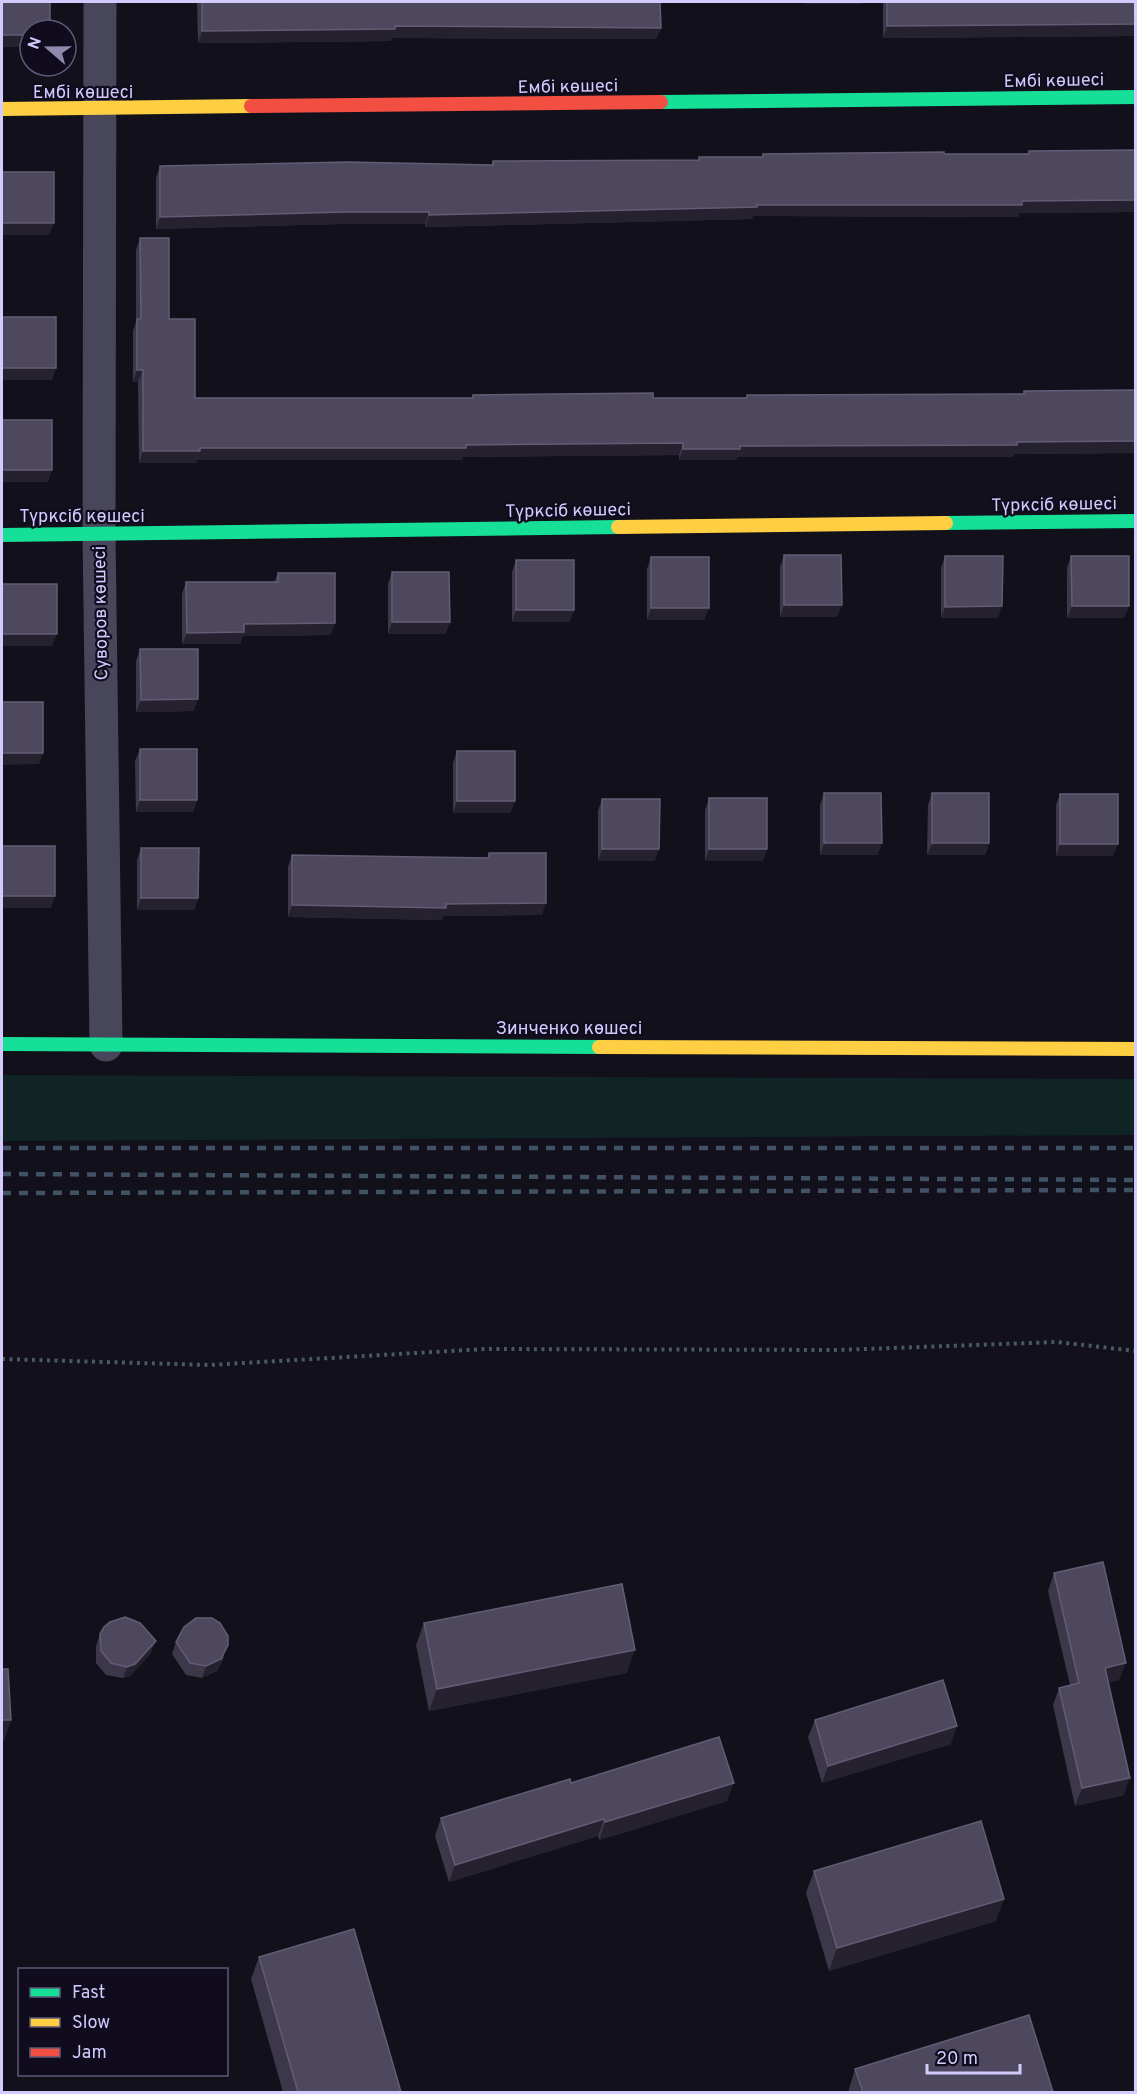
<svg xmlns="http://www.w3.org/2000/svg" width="1137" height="2094" viewBox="0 0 1137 2094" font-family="Overpass,sans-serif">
<rect width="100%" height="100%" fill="#12101a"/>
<path fill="#102425" d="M 2,1075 L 1135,1079 L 1135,1135 L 2,1141 Z"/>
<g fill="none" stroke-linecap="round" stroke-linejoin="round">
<path stroke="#4b5866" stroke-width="4" stroke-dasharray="3 4.5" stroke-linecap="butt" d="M 2,1359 L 209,1365 L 485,1349 L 838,1350 L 1057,1342 L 1136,1351"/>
<path stroke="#48465b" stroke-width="33" d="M 100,2 L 99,534 L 106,1045"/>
<g stroke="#16e098" stroke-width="14">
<path d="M 661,102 L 1136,97"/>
<path d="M 946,523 L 1136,521"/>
<path d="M 2,535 L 618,527"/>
<path d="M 2,1044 L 599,1047"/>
</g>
<g stroke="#ffcf43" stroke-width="14">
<path d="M 2,109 L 251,106"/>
<path d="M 618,527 L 946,523"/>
<path d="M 599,1047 L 1136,1049"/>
</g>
<path stroke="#f24e42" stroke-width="14" d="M 251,106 L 661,102"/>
<g stroke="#405264" stroke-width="4.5" stroke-dasharray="9 8" stroke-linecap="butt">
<path d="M 2,1148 L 1136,1148"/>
<path d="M 2,1174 L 1136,1180"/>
<path d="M 2,1193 L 1136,1190"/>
</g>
</g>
<g fill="#3c384a">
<path d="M 197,2 L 660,2 L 661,28 L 656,39 L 392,38 L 390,41 L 198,43 Z"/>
<path d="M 883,2 L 1136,2 L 1136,36 L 883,38 Z"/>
<path d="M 1136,150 L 1136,212 L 1019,213 L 1018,217 L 753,216 L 752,219 L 425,227 L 425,224 L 341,224 L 156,229 L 156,178 L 160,166 L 492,165 L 493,161 L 698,160 L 699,157 L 762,157 L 763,154 L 1027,154 L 1029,151 Z"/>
<path d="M 140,238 L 195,398 L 472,398 L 473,395 L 653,398 L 746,398 L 747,395 L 1023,394 L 1024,391 L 1136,390 L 1136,453 L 1014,454 L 1013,457 L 737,457 L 736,460 L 679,460 L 679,455 L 463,457 L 462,460 L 197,460 L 196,463 L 139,463 L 138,382 L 133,382 L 133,331 L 136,322 L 136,250 Z"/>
<path d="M 784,555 L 837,617 L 780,617 L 780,567 Z"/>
<path d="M 945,556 L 998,618 L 941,618 L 941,568 Z"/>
<path d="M 1071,556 L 1124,618 L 1067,618 L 1067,568 Z"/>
<path d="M 651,557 L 709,608 L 704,620 L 647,620 L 647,569 Z"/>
<path d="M 516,560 L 574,610 L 569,622 L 512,622 L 512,572 Z"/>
<path d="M 392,572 L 450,622 L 445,634 L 388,634 L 388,584 Z"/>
<path d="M 278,573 L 331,635 L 243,636 L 240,644 L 182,644 L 182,594 L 186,582 L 274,582 Z"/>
<path d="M 140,649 L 194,711 L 136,712 L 136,661 Z"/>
<path d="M 140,749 L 197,800 L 193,812 L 136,812 L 135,761 Z"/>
<path d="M 457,751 L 515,801 L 510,813 L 453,813 L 453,763 Z"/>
<path d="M 824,793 L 878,855 L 820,855 L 820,805 Z"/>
<path d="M 932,793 L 989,843 L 985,855 L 927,855 L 928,805 Z"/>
<path d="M 1060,794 L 1113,856 L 1056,856 L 1056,805 Z"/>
<path d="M 709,798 L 763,861 L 705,861 L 705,810 Z"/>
<path d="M 602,799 L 655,861 L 598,861 L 598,811 Z"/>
<path d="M 141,848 L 198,898 L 194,910 L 137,910 L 137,860 Z"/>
<path d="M 489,853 L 542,915 L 444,916 L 442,920 L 288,917 L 288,867 L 292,855 L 487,858 Z"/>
<path d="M 1054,1573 L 1119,1680 L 1108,1683 L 1124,1795 L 1075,1806 L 1053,1705 L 1059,1688 L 1070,1685 L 1048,1591 Z"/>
<path d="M 424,1623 L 627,1673 L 429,1711 L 416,1645 Z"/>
<path d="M 100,1634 L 151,1653 L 130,1676 L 123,1678 L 106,1675 L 96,1663 L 96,1646 Z"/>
<path d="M 176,1642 L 224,1657 L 217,1671 L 202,1678 L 186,1675 L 172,1654 Z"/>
<path d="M 815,1720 L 951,1744 L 822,1783 L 808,1737 Z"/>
<path d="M 571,1783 L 727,1801 L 599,1840 L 598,1836 L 449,1882 L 435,1836 L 441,1818 Z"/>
<path d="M 814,1871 L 996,1921 L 829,1971 L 806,1893 Z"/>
<path d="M 259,1957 L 401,2092 L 283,2092 L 251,1979 Z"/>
<path d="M 855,2069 L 1053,2092 L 848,2092 Z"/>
</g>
<g fill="#25212e">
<path d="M 805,2 L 863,2 L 862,4 L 804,4 Z"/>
<path d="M 1136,24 L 1136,36 L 883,38 L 887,26 Z"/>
<path d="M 395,26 L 661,28 L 656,39 L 392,38 L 390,41 L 198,43 L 202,31 Z"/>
<rect x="2" y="35" width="28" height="12"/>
<path d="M 1136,200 L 1136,212 L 1019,213 L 1018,217 L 753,216 L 752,219 L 425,227 L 429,215 L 757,205 Z"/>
<path d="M 345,212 L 429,212 L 425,224 L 341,224 L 156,229 L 160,217 Z"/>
<path d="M 2,223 L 54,223 L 49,235 L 2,235 Z"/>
<path d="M 2,368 L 56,368 L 52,380 L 2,380 Z"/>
<path d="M 137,370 L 143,370 L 138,382 L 133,382 Z"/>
<path d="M 1136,441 L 1136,453 L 1014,454 L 1013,457 L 737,457 L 736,460 L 679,460 L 683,449 L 740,446 Z"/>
<path d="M 683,443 L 679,455 L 463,457 L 462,460 L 197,460 L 196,463 L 139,463 L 143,451 L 200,448 Z"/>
<path d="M 2,470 L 52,470 L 48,482 L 2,482 Z"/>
<path d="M 784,605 L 842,605 L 837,617 L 780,617 Z"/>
<path d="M 1002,606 L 998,618 L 941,618 L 945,607 Z"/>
<path d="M 1072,606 L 1129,606 L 1124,618 L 1067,618 Z"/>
<path d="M 651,608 L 709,608 L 704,620 L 647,620 Z"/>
<path d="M 516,610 L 574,610 L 569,622 L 512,622 Z"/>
<path d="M 392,622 L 450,622 L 445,634 L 388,634 Z"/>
<path d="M 335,623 L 331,635 L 243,636 L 240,644 L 182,644 L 187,633 L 244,624 Z"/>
<path d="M 2,634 L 57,634 L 52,646 L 2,646 Z"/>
<path d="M 198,699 L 194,711 L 136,712 L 141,700 Z"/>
<path d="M 2,753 L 43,753 L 39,764 L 2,765 Z"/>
<path d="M 140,800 L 197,800 L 193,812 L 136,812 Z"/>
<path d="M 457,801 L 515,801 L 510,813 L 453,813 Z"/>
<path d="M 824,843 L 882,843 L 878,855 L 820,855 Z"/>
<path d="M 932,843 L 989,843 L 985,855 L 927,855 Z"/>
<path d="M 1060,844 L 1118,844 L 1113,856 L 1056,856 Z"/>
<path d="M 602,849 L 659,849 L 655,861 L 598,861 Z"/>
<path d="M 709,849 L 767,849 L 763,861 L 705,861 Z"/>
<path d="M 2,896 L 55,896 L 51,908 L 2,908 Z"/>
<path d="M 141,898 L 198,898 L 194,910 L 137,910 Z"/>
<path d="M 546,903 L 542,915 L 444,916 L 442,920 L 288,917 L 292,905 Z"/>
<path d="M 156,1641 L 151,1653 L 130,1676 L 123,1678 L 127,1667 Z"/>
<path d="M 228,1645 L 217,1671 L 202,1678 L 206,1666 Z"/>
<path d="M 635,1650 L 627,1673 L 429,1711 L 437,1689 Z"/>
<path d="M 1126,1663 L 1119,1680 L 1098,1685 L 1105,1668 Z"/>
<path d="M 2,1720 L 11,1720 L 4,1741 L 2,1741 Z"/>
<path d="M 957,1726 L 951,1744 L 822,1783 L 828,1766 Z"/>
<path d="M 1130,1778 L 1124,1795 L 1075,1806 L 1082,1788 Z"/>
<path d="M 734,1783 L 727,1801 L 599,1840 L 605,1822 Z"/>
<path d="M 604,1819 L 598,1836 L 449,1882 L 455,1865 Z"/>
<path d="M 1004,1899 L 996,1921 L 829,1971 L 837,1948 Z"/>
</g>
<g fill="#4d485d" stroke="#625c76" stroke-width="1.5">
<path d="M 2,2 L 50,2 L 50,30 L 30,30 L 30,35 L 2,35 Z"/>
<path d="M 202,2 L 660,2 L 661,28 L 395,26 L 395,29 L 202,31 Z"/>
<path d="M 887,2 L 1136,2 L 1136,24 L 887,26 Z"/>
<path d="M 1136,150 L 1136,200 L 1022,201 L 1022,205 L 757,205 L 757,207 L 429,215 L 429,212 L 345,212 L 160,217 L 160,166 L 347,162 L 493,165 L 493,161 L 699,160 L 699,157 L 763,157 L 763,154 L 944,152 L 944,154 L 1029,154 L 1029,151 Z"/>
<rect x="2" y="172" width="52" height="51"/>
<path d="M 140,238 L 169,238 L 169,319 L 195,319 L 195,398 L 473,398 L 473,395 L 653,393 L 653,398 L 747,398 L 747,395 L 1024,394 L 1024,391 L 1136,390 L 1136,441 L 1017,442 L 1017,445 L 740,446 L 740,449 L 683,449 L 683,443 L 466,445 L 466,448 L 200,448 L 200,451 L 143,451 L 143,370 L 137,370 L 137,319 L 141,319 Z"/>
<rect x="2" y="317" width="54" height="51"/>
<rect x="2" y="420" width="50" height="50"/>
<path d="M 784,555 L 841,555 L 842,605 L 784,605 Z"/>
<path d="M 945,556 L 1003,556 L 1002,606 L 945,607 Z"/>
<path d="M 1071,556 L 1129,556 L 1129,606 L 1072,606 Z"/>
<rect x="651" y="557" width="58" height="51"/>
<rect x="516" y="560" width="58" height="50"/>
<path d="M 392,572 L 449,572 L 450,622 L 392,622 Z"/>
<path d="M 278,573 L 335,573 L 335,623 L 244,624 L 244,632 L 187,633 L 186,582 L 278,582 Z"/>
<rect x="2" y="584" width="55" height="50"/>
<path d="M 140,649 L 198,649 L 198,699 L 141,700 Z"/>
<rect x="2" y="702" width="41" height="51"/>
<rect x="140" y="749" width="57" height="51"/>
<rect x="457" y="751" width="58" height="50"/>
<path d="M 824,793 L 881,793 L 882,843 L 824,843 Z"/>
<rect x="932" y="793" width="57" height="50"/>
<rect x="1060" y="794" width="58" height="50"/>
<rect x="709" y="798" width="58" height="51"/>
<path d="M 602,799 L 660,799 L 659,849 L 602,849 Z"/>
<rect x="2" y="846" width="53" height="50"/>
<path d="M 141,848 L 199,848 L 198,898 L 141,898 Z"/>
<path d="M 489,853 L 546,853 L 546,903 L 446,904 L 446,908 L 292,905 L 292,855 L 489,858 Z"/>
<path d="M 1103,1562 L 1126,1663 L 1105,1668 L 1130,1778 L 1082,1788 L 1059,1688 L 1079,1683 L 1054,1573 Z"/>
<path d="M 622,1584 L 635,1650 L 437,1689 L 424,1623 Z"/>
<path d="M 125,1617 L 140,1623 L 156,1641 L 135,1664 L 127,1667 L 111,1663 L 101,1651 L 100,1634 L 104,1627 L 110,1622 Z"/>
<path d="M 196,1618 L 212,1618 L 220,1623 L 228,1636 L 228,1645 L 221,1659 L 206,1666 L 190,1663 L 176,1642 L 184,1627 Z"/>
<path d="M 2,1669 L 8,1669 L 11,1720 L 2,1720 Z"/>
<path d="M 943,1680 L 957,1726 L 828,1766 L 815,1720 Z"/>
<path d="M 719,1737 L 734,1783 L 605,1822 L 604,1819 L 455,1865 L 441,1818 L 570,1779 L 571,1783 Z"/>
<path d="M 981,1821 L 1004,1899 L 837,1948 L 814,1871 Z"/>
<path d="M 354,1929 L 401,2092 L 298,2092 L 259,1957 Z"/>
<path d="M 1029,2015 L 1053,2092 L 863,2092 L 855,2069 Z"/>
</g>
<g text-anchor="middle" stroke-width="4.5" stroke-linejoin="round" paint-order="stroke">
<g font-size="18" fill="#d3cafe" stroke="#100c1e">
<text transform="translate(1054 80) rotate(-1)" y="6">Ембі көшесі</text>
<text transform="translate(568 86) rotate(-1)" y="6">Ембі көшесі</text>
<text x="83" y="98">Ембі көшесі</text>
<text transform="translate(1054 504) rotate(-1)" y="6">Түрксіб көшесі</text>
<text transform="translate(568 510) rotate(-1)" y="6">Түрксіб көшесі</text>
<text x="82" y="522">Түрксіб көшесі</text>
<text transform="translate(100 613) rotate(-91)" y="6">Суворов көшесі</text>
<text x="569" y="1034">Зинченко көшесі</text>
</g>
</g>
<rect width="1137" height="2094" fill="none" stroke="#d3cafe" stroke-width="6"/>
<rect x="18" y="1968" width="210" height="108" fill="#100c1e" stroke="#5e5878" stroke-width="1.5"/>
<rect x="30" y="1988" width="30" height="9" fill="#16e098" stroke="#5e5878" stroke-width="1.5"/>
<text x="72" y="1998" font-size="18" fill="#d3cafe">Fast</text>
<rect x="30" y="2018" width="30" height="9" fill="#ffcf43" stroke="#5e5878" stroke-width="1.5"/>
<text x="72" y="2028" font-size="18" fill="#d3cafe">Slow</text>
<rect x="30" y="2048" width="30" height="9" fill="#f24e42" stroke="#5e5878" stroke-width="1.5"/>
<text x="72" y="2058" font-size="18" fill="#d3cafe">Jam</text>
<g transform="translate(48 48) rotate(290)"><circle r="28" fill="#100c1e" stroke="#5e5878" stroke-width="1.5"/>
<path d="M0-4.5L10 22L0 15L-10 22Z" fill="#8f89ae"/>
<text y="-9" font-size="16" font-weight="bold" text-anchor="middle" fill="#d3cafe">N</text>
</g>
<path d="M927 2064v9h93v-9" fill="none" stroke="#d3cafe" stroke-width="3"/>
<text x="936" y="2064" font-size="18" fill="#d3cafe" stroke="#100c1e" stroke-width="4.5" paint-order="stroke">20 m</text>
</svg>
